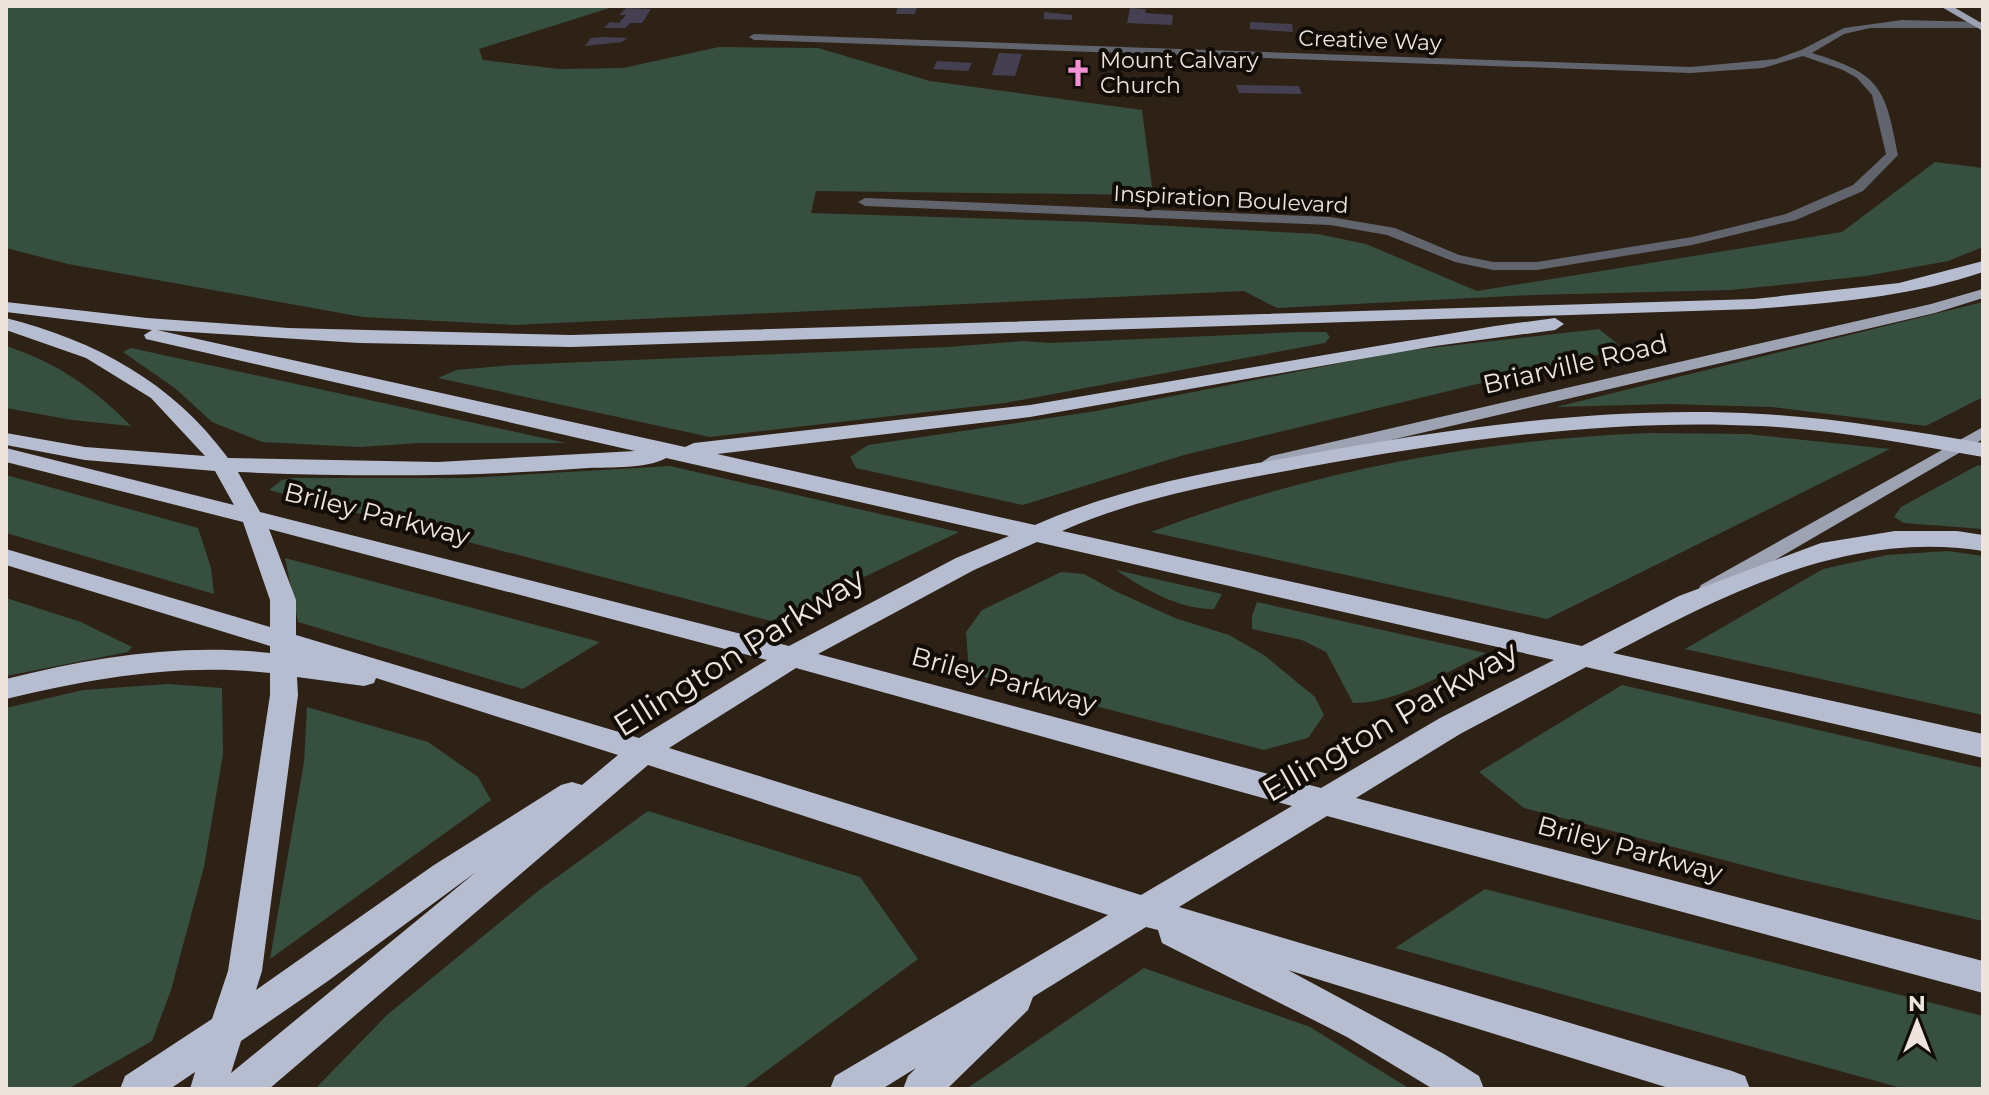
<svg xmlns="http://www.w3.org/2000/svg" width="1989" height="1095" viewBox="0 0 1989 1095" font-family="Montserrat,sans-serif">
<rect width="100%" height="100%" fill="#2e2116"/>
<g fill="#374f3f">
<path d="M 6,6 L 616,6 L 479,49 L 483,60 L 559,69 L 623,68 L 719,47 L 818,48 L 930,81 L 1142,110 L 1153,195 L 816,191 L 811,213 L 1095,222 L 1318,234 L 1366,244 L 1477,291 L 1842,232 L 1935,162 L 1983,168 L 1983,247 L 1948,261 L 1866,276 L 1731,290 L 1532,295 L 1277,308 L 1244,291 L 514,325 L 363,317 L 68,264 L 6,248 Z"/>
<path d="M 1983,302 L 1983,397 L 1926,426 L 1772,407 L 1668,404 L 1556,407 Z"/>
<path d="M 1599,329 L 1620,346 L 1618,350 L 1184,455 L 1023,505 L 856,468 L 850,457 L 868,445 L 1096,411 L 1402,351 Z"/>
<path d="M 1299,332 L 1326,332 L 1330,337 L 1325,343 L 1005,403 L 710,437 L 438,378 L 456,370 L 513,365 L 947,347 L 1023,341 L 1049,343 Z"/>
<path d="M 6,346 C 56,362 95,389 131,426 L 72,420 L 6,408 Z"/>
<path d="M 131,348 L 566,443 L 420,443 L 360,447 L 262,442 L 212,422 L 176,389 L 123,352 Z"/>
<path d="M 1649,433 L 1748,434 L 1890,449 L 1547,619 L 1151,532 C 1310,471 1478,440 1649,433 Z"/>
<path d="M 1978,465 L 1983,466 L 1983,529 L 1904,523 L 1894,517 L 1901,507 Z"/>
<path d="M 670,466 L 959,532 L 771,621 L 269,490 L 282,480 L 292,478 L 467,478 Z"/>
<path d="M 6,475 L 198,528 L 211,568 L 214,594 L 6,533 Z"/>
<path d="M 1948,551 L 1983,556 L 1983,715 L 1685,649 L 1823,569 L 1887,555 Z"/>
<path d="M 285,558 L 600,642 L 523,689 L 298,622 Z"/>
<path d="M 1116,570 L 1222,594 L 1214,609 C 1180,610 1144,589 1116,570 Z"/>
<path d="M 1061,572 L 1084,574 L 1115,591 L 1175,618 L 1229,635 L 1264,655 L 1315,697 L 1324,715 L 1308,738 L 1264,750 L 969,673 L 966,632 L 982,610 Z"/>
<path d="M 6,598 L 81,622 L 132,647 L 128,652 L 6,676 Z"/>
<path d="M 1257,602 L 1486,653 C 1446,672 1399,703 1353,703 L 1326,652 L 1302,640 L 1252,629 L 1252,616 Z"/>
<path d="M 168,684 L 222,688 L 223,754 L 204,867 L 171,990 L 152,1041 L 68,1089 L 6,1089 L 6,708 L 83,690 Z"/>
<path d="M 1622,685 L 1983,768 L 1983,921 L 1789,877 L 1524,808 L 1479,772 Z"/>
<path d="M 307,707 L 428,742 L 478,777 L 491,800 L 270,959 L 304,762 Z"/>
<path d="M 648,811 L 860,877 L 918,959 L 742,1089 L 315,1089 L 387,1015 L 538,891 Z"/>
<path d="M 1485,889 L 1983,1016 L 1983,1089 L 1905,1089 L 1395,948 Z"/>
<path d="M 1144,968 L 1310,1027 L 1410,1089 L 966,1089 Z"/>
</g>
<g fill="#454051">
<path d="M 898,6 L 917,6 L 915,14 L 896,14 Z"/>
<path d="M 626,8 L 651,9 L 642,23 L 630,23 L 625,28 L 604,28 L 610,22 L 619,23 L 626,15 L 619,15 Z"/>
<path d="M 1130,8 L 1146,9 L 1145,13 L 1173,15 L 1172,25 L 1127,23 Z"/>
<path d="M 1044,12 L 1072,15 L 1072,20 L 1044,19 Z"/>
<path d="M 1250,22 L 1292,24 L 1293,32 L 1250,29 Z"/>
<path d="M 1325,32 L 1385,35 L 1387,42 L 1326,39 Z"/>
<path d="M 591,38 L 604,37 L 627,38 L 622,42 L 585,46 Z"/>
<path d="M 999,53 L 1022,54 L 1015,76 L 992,75 Z"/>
<path d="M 937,61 L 972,63 L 968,71 L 933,69 Z"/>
<path d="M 1236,85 L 1299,86 L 1302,94 L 1239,93 Z"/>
</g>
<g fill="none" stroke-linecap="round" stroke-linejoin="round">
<path fill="#61646c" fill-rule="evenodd" d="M 1902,20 L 1983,22 L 1983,28 L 1870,28 L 1844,34 L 1812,53 C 1880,74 1885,86 1898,155 L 1863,191 L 1796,220 L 1692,245 L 1537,270 L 1493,270 L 1455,262 L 1387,235 L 1330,225 L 865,206 L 858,202 L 865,198 L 1330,217 L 1395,228 L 1459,255 L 1493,262 L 1537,262 L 1692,237 L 1786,214 L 1853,185 L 1886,154 L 1872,95 L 1857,78 L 1843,70 L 1803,56 L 1763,68 L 1691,73 L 754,40 L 749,37 L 754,34 L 1691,67 L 1776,59 L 1801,50 L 1844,28 Z"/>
<g fill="#9ea3b4" fill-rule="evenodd">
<path d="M 1940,6 L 1952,6 L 1983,24 L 1983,31 Z"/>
<path d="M 1983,289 L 1983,298 L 1935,313 L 1271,468 L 1262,462 L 1271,456 L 1931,304 Z"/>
<path d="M 1983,427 L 1983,439 L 1715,595 L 1701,595 L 1698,590 L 1701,585 Z"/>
</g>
<path fill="#b7bdd0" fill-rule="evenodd" d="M 1983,261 L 1983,272 C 1909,297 1832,303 1754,309 L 571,347 L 359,343 L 157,330 L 685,447 L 694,443 L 1030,405 L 1495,326 L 1555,318 L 1564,324 L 1555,330 L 1435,346 L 1030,417 L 717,454 L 1035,525 C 1121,487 1212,471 1303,455 C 1452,428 1610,405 1761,414 C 1836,418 1909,431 1983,443 L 1983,457 C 1909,444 1835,430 1761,426 C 1608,418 1452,441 1302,468 C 1221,483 1139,497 1062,531 L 1582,646 L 1679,596 L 1821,543 L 1895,531 L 1957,531 L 1983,535 L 1983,551 C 1849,530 1729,592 1613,653 L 1983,734 L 1983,758 L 1586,667 L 1460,734 L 1356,798 L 1983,961 L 1983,993 L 1327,816 L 1179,907 L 1732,1071 L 1745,1076 L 1750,1089 L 1672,1089 L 1288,970 L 1444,1054 L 1479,1076 L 1484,1089 L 1433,1089 L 1347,1037 L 1162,943 L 1158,930 L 1146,927 L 1033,997 L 1028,1010 L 947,1089 L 903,1089 L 908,1076 L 916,1068 L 882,1089 L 830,1089 L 835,1076 L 1108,915 L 648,765 L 269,1089 L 190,1089 L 195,1072 L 170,1089 L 120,1089 L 125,1076 L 212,1019 L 228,971 L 270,695 L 270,673 C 181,663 93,678 6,699 L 6,679 C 93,657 181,643 270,653 L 270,646 L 6,565 L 6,549 L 270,627 L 270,600 L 243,522 L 6,462 L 6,448 L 234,505 L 215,471 L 85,460 L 6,445 L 6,433 L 85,447 L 205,456 L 151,398 L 86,358 L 6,330 L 6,318 C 96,341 172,382 228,458 L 438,462 L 635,451 L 146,339 L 144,335 L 152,330 L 6,312 L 6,302 L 147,318 L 288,328 L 571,335 L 1754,299 L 1899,283 ZM 666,458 L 1009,536 L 956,558 L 789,646 L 260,512 L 238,472 C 355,477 471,477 588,468 C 610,467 647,469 666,458 ZM 269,529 L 767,660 L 639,738 L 296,635 L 296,600 ZM 1037,542 L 1554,660 L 1440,718 L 1321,788 L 818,654 L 974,570 ZM 796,668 L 1292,806 L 1141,895 L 669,748 ZM 297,677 L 364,686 L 374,683 L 376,678 L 618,755 L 582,785 L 572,782 L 561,785 L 434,865 L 256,990 L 262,971 L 298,695 ZM 476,872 L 231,1073 L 241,1041 L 328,981 Z"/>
</g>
<defs>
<g id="church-bare" transform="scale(2.16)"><path d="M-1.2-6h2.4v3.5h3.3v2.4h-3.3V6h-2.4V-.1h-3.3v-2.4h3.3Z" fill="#f391d6" stroke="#120c07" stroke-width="2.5" paint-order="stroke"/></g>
</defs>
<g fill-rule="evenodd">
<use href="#church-bare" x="1078" y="73"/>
</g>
<g text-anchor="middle" stroke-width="8" stroke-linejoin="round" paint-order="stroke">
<g font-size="22" fill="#eee4dd" stroke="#120c07">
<text transform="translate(1370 40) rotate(2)" y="8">Creative Way</text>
<text transform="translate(1231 199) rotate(3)" y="8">Inspiration Boulevard</text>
</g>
<g font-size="22" fill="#eee4dd" stroke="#120c07" text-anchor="start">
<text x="1100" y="68">Mount Calvary<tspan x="1100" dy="25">Church</tspan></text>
</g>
<g font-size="26" fill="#eee4dd" stroke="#120c07">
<text transform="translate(1575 364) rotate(-13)" y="9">Briarville Road</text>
<text transform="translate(377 514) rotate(14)" y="9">Briley Parkway</text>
<text transform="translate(1004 680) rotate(15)" y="9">Briley Parkway</text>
<text transform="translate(1630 849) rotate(15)" y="9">Briley Parkway</text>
</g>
<g font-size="32" fill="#eee4dd" stroke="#120c07">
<text transform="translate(739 652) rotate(-32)" y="11">Ellington Parkway</text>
<text transform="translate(1390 721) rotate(-30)" y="11">Ellington Parkway</text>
</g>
</g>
<rect width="1989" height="1095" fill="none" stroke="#eee4dd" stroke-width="16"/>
<g transform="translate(1917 1023)" stroke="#120c07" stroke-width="6" paint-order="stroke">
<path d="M0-6L14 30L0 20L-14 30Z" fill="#eee4dd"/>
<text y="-12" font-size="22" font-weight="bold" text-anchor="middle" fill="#eee4dd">N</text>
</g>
</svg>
